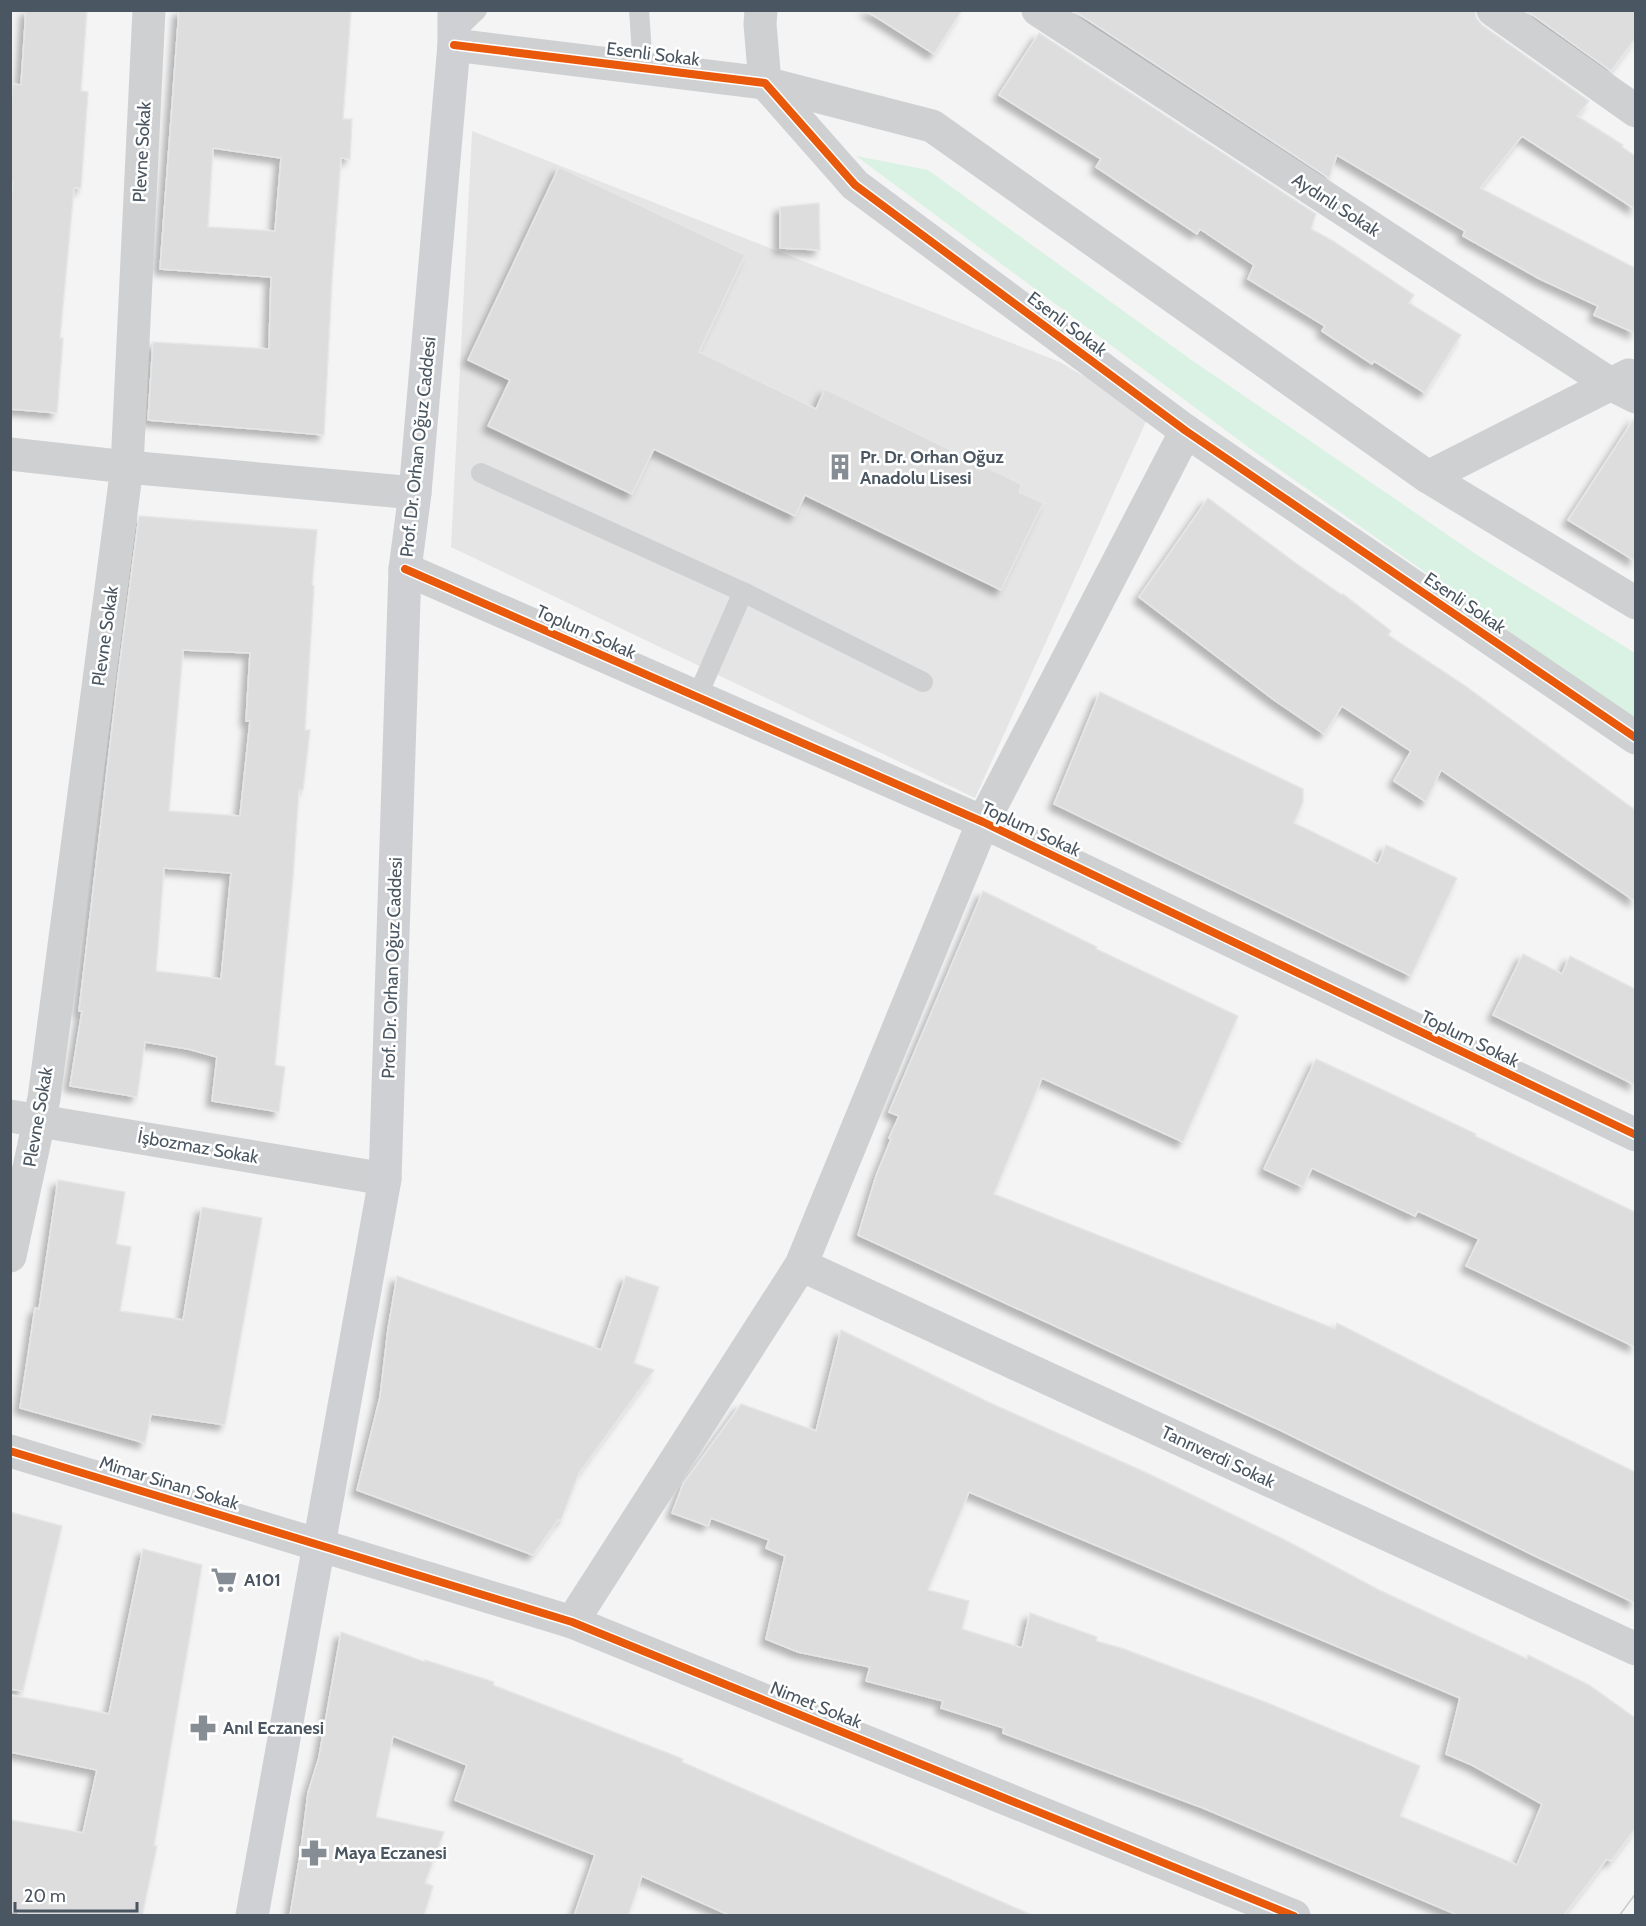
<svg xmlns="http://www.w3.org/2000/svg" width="1646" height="1926" viewBox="0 0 1646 1926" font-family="Cabin,sans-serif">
<defs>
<filter id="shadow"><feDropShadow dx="-5.5" dy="5.5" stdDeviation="3" flood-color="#0004"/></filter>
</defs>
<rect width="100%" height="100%" fill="#f4f4f4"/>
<path fill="#e6e5e6" d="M 472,131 L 1060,362 L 1149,415 L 975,798 L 451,547 Z"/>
<path fill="#d9f2e3" d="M 856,156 L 928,170 L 1190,359 L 1480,557 L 1635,653 L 1635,720 L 1259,455 Z"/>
<g fill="#ddddde" stroke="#e5e6e7" stroke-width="1.5" fill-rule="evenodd" filter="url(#shadow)">
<path d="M 26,10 L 87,10 L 81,91 L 88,92 L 81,188 L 74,188 L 60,338 L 63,338 L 57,413 L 10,409 L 10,216 L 13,182 L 10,182 L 10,122 L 13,84 L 21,85 Z"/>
<path d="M 179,10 L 351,10 L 343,119 L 352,119 L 350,159 L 341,158 L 332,280 L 324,435 L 148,420 L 153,342 L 269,349 L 271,277 L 160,269 ZM 213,148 L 281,158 L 275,231 L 208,227 Z"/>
<path d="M 865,10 L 962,10 L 934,54 Z"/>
<path d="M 1073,10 L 1475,10 L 1476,18 L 1482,25 L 1589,101 L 1577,116 L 1623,145 L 1622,147 L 1635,156 L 1635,209 L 1522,136 L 1480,188 L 1635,268 L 1635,333 L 1594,315 L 1598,306 L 1540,279 L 1463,236 L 1465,231 L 1337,155 L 1329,178 Z"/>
<path d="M 1526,10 L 1635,10 L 1635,39 L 1611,71 Z"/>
<path d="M 1039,33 L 1316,214 L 1311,229 L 1333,241 L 1414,295 L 1409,303 L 1461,335 L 1425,393 L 1374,361 L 1372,364 L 1322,331 L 1325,326 L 1248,279 L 1254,265 L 1200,229 L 1197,234 L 1147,201 L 1096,167 L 1101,159 L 999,95 Z"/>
<path d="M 559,167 L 745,255 L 699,352 L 816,409 L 825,389 L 1021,484 L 1019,492 L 1043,503 L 1001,590 L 805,495 L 795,516 L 654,449 L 632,494 L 488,426 L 510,380 L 468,360 Z"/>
<path d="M 819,203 L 820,250 L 780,248 L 780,207 Z"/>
<path d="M 1635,417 L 1635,561 L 1568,520 Z"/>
<path d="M 1208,498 L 1297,564 L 1342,595 L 1343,594 L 1391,631 L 1388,635 L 1464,685 L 1635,810 L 1635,901 L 1441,770 L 1426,802 L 1394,781 L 1411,751 L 1342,706 L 1324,734 L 1274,700 L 1139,597 Z"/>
<path d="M 139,516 L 317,530 L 312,585 L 314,586 L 305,730 L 310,730 L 303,790 L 299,790 L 293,877 L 275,1065 L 285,1067 L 279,1112 L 212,1101 L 217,1057 L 188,1049 L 145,1042 L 137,1097 L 70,1086 L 82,1011 L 79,1011 L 118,677 ZM 183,650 L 250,653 L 246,721 L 250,721 L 240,816 L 169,811 ZM 164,868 L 231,873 L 221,979 L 156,971 Z"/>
<path d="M 1100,692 L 1303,789 L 1303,802 L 1294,823 L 1378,864 L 1386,845 L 1457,878 L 1411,976 L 1054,804 Z"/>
<path d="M 983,891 L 1097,947 L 1096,949 L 1238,1016 L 1183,1142 L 1042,1078 L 994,1194 L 1335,1329 L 1337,1323 L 1532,1422 L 1635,1472 L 1635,1603 L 1533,1555 L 1280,1430 L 858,1235 L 876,1176 L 891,1139 L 889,1138 L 899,1116 L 889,1112 Z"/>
<path d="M 1523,954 L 1562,974 L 1570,956 L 1635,989 L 1635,1085 L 1493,1015 Z"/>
<path d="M 1316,1059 L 1383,1090 L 1476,1134 L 1475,1136 L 1635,1212 L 1635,1347 L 1466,1266 L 1479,1239 L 1418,1211 L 1415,1216 L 1312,1168 L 1303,1187 L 1264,1169 Z"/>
<path d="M 58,1180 L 125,1192 L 116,1244 L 131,1247 L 120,1311 L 183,1320 L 202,1207 L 262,1218 L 225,1425 L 151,1414 L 145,1443 L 20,1408 L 35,1308 L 39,1309 Z"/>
<path d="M 397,1276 L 601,1350 L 626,1276 L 659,1287 L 634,1363 L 654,1370 L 579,1473 L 561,1520 L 558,1520 L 533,1555 L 357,1490 L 380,1397 L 388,1329 Z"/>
<path d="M 841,1330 L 988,1402 L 1147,1473 L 1285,1540 L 1379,1590 L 1527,1659 L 1528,1655 L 1589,1685 L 1635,1718 L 1635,1829 L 1611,1861 L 1607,1859 L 1563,1916 L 1460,1916 L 1203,1808 L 1003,1733 L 1004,1728 L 941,1708 L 943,1701 L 866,1681 L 870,1667 L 798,1652 L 766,1639 L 785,1556 L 766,1548 L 769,1540 L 711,1518 L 708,1526 L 672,1513 L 683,1484 L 741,1404 L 816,1431 ZM 969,1492 L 1460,1698 L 1446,1754 L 1472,1765 L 1542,1804 L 1517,1865 L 1400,1816 L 1420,1766 L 1265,1702 L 1124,1649 L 1096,1641 L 1097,1637 L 1030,1613 L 1022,1648 L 962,1629 L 969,1601 L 928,1590 Z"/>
<path d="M 10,1512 L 62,1526 L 23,1691 L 10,1689 Z"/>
<path d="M 143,1549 L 202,1565 L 154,1846 L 157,1846 L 142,1916 L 18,1916 L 19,1912 L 10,1911 L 10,1820 L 83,1833 L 97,1770 L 10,1752 L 10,1695 L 109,1714 Z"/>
<path d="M 341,1632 L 425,1662 L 425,1660 L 494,1682 L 493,1685 L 683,1759 L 682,1762 L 1034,1916 L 731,1916 L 642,1876 L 628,1916 L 574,1916 L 595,1855 L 455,1800 L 467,1765 L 393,1736 L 376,1817 L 444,1832 L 425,1883 L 433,1886 L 424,1916 L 290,1916 L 301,1849 L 308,1793 L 319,1757 Z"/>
</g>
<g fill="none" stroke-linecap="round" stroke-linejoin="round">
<g stroke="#ced0d2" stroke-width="20">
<path d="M 639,10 L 643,68"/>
<path d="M 454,32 L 477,10"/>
<path d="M 481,473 L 743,592 L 923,682"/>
<path d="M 697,697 L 743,592"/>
</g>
<g stroke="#ced0d2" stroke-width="33">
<path d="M 761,10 L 760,24 L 765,83 L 932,126 L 1428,477 L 1636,603"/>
<path d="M 1038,10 L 1612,385 L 1636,397"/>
<path d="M 1493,10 L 1636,111"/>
<path d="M 454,45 L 765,83 L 855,185 L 1186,431 L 1636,738"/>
<path d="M 10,454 L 127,467 L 415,493"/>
<path d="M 1428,477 L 1629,375"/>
<path d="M 405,569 L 983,822 L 1636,1135"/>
<path d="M 10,1116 L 385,1179"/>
<path d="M 10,1256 L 44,1098 L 127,467 L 149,10"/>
<path d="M 801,1265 L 1636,1649"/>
<path d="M 10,1451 L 572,1622 L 1294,1916"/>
<path d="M 572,1622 L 801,1265 L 983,822 L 1186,431"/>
</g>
<path stroke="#ced0d4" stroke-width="33" d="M 252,1916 L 385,1179 L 405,569 L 415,493 L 454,45 L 454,10"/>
<path stroke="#c9cacc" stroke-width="1.5" d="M 1619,1916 L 1636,1893"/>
<g stroke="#fff" stroke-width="11">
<g id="cycleway">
<path d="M 454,45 L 765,83 L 855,185 L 1186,431 L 1636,738"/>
<path d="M 405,569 L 983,822 L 1636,1135"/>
<path d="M 10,1451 L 572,1622 L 1294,1916"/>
</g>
</g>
<use href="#cycleway" stroke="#e8590c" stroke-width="8"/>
</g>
<defs>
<g id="building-bare" transform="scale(2.07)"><path d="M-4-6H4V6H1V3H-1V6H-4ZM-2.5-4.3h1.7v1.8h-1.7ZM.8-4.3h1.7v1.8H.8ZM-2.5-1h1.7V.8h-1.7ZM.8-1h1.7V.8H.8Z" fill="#868d94" stroke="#fff" stroke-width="2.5" paint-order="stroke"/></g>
<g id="supermarket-bare" transform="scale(2.07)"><path d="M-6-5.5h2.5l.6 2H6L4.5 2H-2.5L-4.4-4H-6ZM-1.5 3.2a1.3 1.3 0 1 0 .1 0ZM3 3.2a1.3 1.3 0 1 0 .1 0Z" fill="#868d94" stroke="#fff" stroke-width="2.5" paint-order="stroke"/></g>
<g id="pharmacy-bare" transform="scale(2.07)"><path d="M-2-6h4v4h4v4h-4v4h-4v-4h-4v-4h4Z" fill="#868d94" stroke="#fff" stroke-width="2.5" paint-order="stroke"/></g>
</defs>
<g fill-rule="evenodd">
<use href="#building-bare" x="840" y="467"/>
<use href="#supermarket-bare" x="224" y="1580"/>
<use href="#pharmacy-bare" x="203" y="1728"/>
<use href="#pharmacy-bare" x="314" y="1853"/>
</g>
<g text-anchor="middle" stroke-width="5" stroke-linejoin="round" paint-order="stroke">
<g font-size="18" fill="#4a5661" stroke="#fff">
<text transform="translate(653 54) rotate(7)" y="6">Esenli Sokak</text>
<text transform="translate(142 152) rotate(-87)" y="6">Plevne Sokak</text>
<text transform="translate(1336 205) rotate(33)" y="6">Aydınlı Sokak</text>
<text transform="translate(1067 324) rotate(37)" y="6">Esenli Sokak</text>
<text transform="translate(418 447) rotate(-84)" y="6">Prof. Dr. Orhan Oğuz Caddesi</text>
<text transform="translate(1465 603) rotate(34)" y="6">Esenli Sokak</text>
<text transform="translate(586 632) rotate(24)" y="6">Toplum Sokak</text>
<text transform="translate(105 636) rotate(-82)" y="6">Plevne Sokak</text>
<text transform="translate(1031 829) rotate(25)" y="6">Toplum Sokak</text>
<text transform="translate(392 968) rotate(-88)" y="6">Prof. Dr. Orhan Oğuz Caddesi</text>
<text transform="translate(1470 1039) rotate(26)" y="6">Toplum Sokak</text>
<text transform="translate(38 1117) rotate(-80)" y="6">Plevne Sokak</text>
<text transform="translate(198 1147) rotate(10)" y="6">İşbozmaz Sokak</text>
<text transform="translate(1218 1457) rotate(25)" y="6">Tanrıverdi Sokak</text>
<text transform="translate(169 1483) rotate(17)" y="6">Mimar Sinan Sokak</text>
<text transform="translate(816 1705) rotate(22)" y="6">Nimet Sokak</text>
</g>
<g font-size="18" font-weight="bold" fill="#4a5661" stroke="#fff" text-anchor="start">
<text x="860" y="463">Pr. Dr. Orhan Oğuz<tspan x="860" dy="21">Anadolu Lisesi</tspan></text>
<text x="244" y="1586">A101</text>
<text x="223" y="1734">Anıl Eczanesi</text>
<text x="334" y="1859">Maya Eczanesi</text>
</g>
</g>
<rect width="1646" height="1926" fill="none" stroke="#4a5661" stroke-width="24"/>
<path d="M15 1902v9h122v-9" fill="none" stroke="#4a5661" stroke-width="3"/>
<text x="24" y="1902" font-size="18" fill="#4a5661" stroke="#ffffff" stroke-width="4.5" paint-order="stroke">20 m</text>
</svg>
